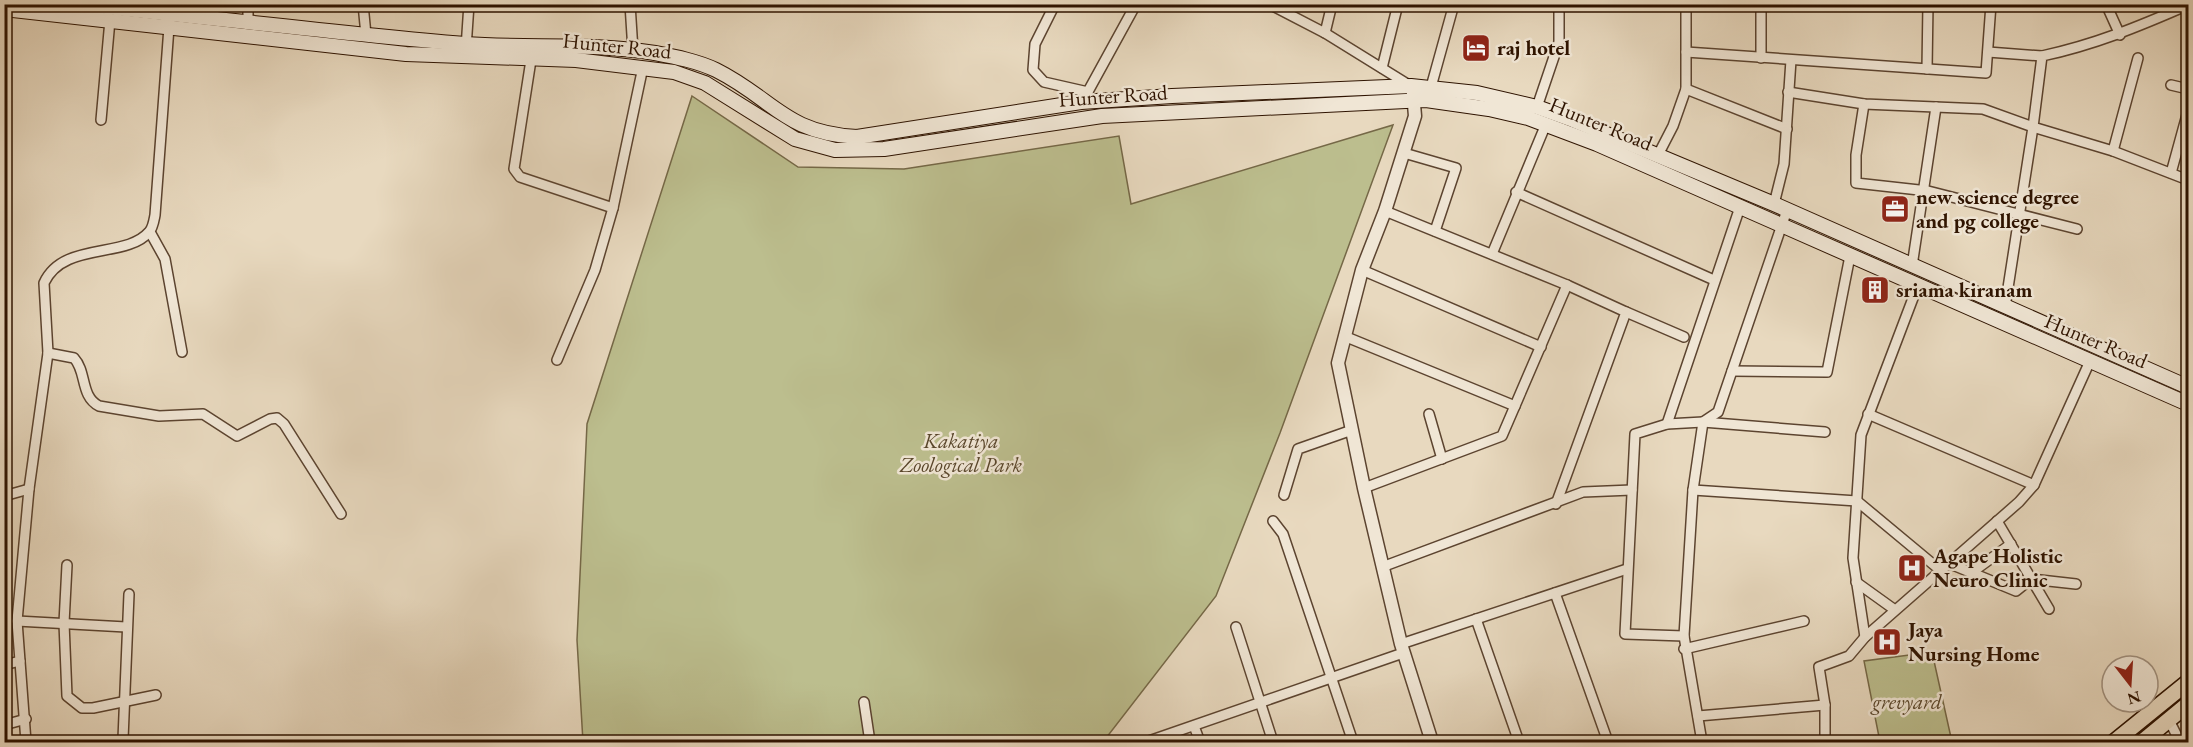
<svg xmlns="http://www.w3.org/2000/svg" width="2193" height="747" viewBox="0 0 2193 747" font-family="'EB Garamond',serif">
<rect width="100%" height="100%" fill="#e8d9bf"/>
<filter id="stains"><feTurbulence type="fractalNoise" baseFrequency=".00333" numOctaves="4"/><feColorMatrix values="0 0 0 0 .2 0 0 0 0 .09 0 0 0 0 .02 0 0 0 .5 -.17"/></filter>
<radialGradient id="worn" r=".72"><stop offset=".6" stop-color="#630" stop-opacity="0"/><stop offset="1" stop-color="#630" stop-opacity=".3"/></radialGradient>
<g fill="#bcbe8e" stroke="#756847" stroke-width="1.5">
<path d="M 692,96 L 798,167 L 904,169 L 1119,136 L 1131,204 L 1393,125 L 1280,433 L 1216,596 L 1103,742 L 583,742 L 577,640 L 587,424 Z"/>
<path d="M 1932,652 L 1952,742 L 1880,742 L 1864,661 Z"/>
</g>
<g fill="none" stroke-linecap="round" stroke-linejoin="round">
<g stroke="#5c4430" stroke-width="12">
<g id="minor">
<path d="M 248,4 L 248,22"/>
<path d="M 363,4 L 366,35"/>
<path d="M 630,4 L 633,51"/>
<path d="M 1055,4 L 1035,44 L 1033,70 L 1044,82 L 1088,92"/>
<path d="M 1269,4 L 1325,33 L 1409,85"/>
<path d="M 2106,4 L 2120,35"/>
<path d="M 2188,5 C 2140,26 2094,45 2042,56 L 2033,127 L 2113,151 L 2188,180"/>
<path d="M 1325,33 L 1332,4"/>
<path d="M 466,48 L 469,4"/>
<path d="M 1686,52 L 1986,73 L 1991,4"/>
<path d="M 1988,52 L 2042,56"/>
<path d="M 1761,58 L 1761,4"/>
<path d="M 531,60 L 514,169 L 520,177 L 613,208"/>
<path d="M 1382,68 L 1398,4"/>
<path d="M 1927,69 L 1928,4"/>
<path d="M 2171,85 L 2188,89"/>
<path d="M 1431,87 L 1454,4"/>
<path d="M 1686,89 L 1787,129"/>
<path d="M 1788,92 L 1864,104 L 1983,109 L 2033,127 L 2005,307"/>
<path d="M 1085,97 L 1136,4"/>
<path d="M 1864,104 L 1856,155 L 1856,183 L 1928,191 L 2077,229"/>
<path d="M 1537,107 L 1559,42 L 1559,4"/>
<path d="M 101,120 L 110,20"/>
<path d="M 2113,151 L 2138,58"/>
<path d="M 1404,153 L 1456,168 L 1435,231"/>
<path d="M 1657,157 L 1673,126 L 1686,89 L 1686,4"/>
<path d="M 2171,173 L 2188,111"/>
<path d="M 1516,192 L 1714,280"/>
<path d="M 1774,204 L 1784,164 L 1791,60"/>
<path d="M 1385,211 L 1567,285 L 1626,312 L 1556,504"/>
<path d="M 150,232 L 165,259 L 182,352"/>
<path d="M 1492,254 L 1546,124"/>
<path d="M 1912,266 L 1936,107"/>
<path d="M 1362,270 L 1541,347"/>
<path d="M 1626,312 L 1684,337"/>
<path d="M 1344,336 L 1515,406"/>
<path d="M 48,353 L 74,358 C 87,372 80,396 99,406 L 159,416 L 203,414 L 237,436 L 270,419 L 277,418 L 284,424 L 341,514"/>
<path d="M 557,360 L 595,270 L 613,208 L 643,67"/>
<path d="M 1732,371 L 1827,372 L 1850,256"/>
<path d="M 1429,414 L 1442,459"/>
<path d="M 1868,414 L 2034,485"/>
<path d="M 1667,424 L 1740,207"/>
<path d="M 1364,488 L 1502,436 L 1567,285"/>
<path d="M 1693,490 L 1857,501 L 1940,570"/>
<path d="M 1284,495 L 1298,449 L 1352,430"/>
<path d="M 4,496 L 29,489"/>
<path d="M 1273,521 L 1283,534 L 1353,742"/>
<path d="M 1997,521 L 2049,609"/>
<path d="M 1948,563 L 2016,591 L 2031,579 L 2076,584"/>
<path d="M 67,565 L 64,623 L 67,696 L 82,708 L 93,708 L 156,695"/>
<path d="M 1382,567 L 1583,492 L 1632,490"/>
<path d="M 1971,573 L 2011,544"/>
<path d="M 1856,582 L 1895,610"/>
<path d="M 1555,593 L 1608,742"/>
<path d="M 1476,619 L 1519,742"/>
<path d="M 17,621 L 126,627"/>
<path d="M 1236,627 L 1273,742"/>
<path d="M 1684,636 L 1625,634 L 1635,434 L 1667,424 L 1703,422 L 1825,432"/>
<path d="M 1865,637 L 1853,558 L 1861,435 L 1918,285"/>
<path d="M 1401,644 L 1627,569"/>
<path d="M 1684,649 L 1804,621"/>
<path d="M 4,665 L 20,661"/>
<path d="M 864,702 L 870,742"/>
<path d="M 1698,716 L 1825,705"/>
<path d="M 2169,720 L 2180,742"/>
<path d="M 4,725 L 26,719"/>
<path d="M 1194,726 L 1200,742"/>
<path d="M 123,739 L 129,594"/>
<path d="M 26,742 L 17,621 L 29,489 L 48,353 L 44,283 C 63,241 126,259 149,232 C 153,228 154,220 155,215 L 169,27 L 167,4"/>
<path d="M 1146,742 L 1403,653"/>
<path d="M 1702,742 L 1684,636 L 1693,490 L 1703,422 L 1718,412 L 1787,210"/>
<path d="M 1825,742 L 1825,705 L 1819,667 L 1849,656 L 1865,637 L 2019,502 L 2034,485 L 2090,361"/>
</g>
</g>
<g stroke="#5c4430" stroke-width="15">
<path id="tertiary" d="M 1413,93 L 1415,116 L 1385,211 L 1362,270 L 1338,363 L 1364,488 L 1401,644 L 1432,742"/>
</g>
<g stroke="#2e1300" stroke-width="16">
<g id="secondary">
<path d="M 76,4 C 206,17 335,33 465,44 C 528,49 593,42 655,53 C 676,57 697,61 716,70 C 774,99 784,133 857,137 L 1081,102 L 1172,96 L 1411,86 L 1477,93 L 1537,107 L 1573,120 L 1774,204 L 2188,387"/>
<path d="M 4,9 L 406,54 L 576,60 L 674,72 L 705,83 L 795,139 L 835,150 L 884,149 L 1102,116 L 1426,100 L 1489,109 L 1528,118 L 1597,144 L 2188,404"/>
</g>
</g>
<g stroke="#2e1300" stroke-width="18">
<g id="primary">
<path d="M 2114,742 L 2188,682"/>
<path d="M 2142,742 L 2188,704"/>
</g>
</g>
<use href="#minor" stroke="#f0e6d5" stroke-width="9"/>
<use href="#tertiary" stroke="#f0e6d5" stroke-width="12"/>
<use href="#secondary" stroke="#f0e6d5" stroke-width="14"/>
<use href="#primary" stroke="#e8d9bf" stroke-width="15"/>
</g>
<defs>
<g id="hotel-square" transform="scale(1.5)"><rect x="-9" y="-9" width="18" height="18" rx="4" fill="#8f2418" stroke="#f0e6d5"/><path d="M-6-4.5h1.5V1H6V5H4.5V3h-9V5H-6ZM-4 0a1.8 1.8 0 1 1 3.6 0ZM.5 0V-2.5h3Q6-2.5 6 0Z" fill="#fff"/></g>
<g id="office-square" transform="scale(1.5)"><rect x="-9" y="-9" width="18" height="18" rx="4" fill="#8f2418" stroke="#f0e6d5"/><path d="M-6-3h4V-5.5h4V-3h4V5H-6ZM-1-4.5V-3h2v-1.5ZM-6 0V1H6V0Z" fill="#fff"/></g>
<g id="building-square" transform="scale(1.5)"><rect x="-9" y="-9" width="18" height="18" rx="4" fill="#8f2418" stroke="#f0e6d5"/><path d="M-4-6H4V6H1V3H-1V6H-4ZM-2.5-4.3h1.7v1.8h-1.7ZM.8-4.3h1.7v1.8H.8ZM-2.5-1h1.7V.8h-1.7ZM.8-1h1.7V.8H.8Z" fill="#fff"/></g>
<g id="hospital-square" transform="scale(1.5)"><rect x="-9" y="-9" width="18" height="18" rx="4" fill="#8f2418" stroke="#f0e6d5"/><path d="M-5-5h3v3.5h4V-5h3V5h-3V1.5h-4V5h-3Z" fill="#fff"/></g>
</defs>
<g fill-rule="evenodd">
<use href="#hotel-square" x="1476" y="48"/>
<use href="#office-square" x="1895" y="209"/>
<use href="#building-square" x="1875" y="290"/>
<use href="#hospital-square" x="1912" y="568"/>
<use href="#hospital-square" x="1887" y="642"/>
</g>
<g text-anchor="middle" stroke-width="5" stroke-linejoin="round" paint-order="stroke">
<g font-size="21" fill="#2e1300" stroke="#f0e6d5">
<text transform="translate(617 46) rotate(6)" y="7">Hunter Road</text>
<text transform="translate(1113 96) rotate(-4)" y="7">Hunter Road</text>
<text transform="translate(1601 124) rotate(22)" y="7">Hunter Road</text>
<text transform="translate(2096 341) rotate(23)" y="7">Hunter Road</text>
</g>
<g font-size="21" font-weight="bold" fill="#2e1300" stroke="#f0e6d5" text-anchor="start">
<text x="1497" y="55">raj hotel</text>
<text x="1916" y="204">new science degree<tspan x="1916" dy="24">and pg college</tspan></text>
<text x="1896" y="297">sriama kiranam</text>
<text x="1933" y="563">Agape Holistic<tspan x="1933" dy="24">Neuro Clinic</tspan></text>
<text x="1908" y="637">Jaya<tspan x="1908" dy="24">Nursing Home</tspan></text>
</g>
<g font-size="21" font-style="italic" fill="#59462b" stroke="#f0e6d5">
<text x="961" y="448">Kakatiya<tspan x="961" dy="24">Zoological Park</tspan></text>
<text x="1907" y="709">grevyard</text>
</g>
</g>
<rect width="2193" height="747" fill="none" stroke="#e8d9bf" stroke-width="24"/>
<rect x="6" y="6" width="2181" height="735" fill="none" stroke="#2e1300" stroke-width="3"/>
<rect x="12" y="12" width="2169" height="723" fill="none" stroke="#2e1300" stroke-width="1.5"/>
<g transform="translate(2130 684) rotate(163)"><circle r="28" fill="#f0e6d5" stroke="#a29280" stroke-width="1.5"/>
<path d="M0-4.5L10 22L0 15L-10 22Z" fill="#8f2418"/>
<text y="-9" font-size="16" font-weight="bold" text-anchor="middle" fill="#2e1300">N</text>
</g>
<rect width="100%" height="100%" filter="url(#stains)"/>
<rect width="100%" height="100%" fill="url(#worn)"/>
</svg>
